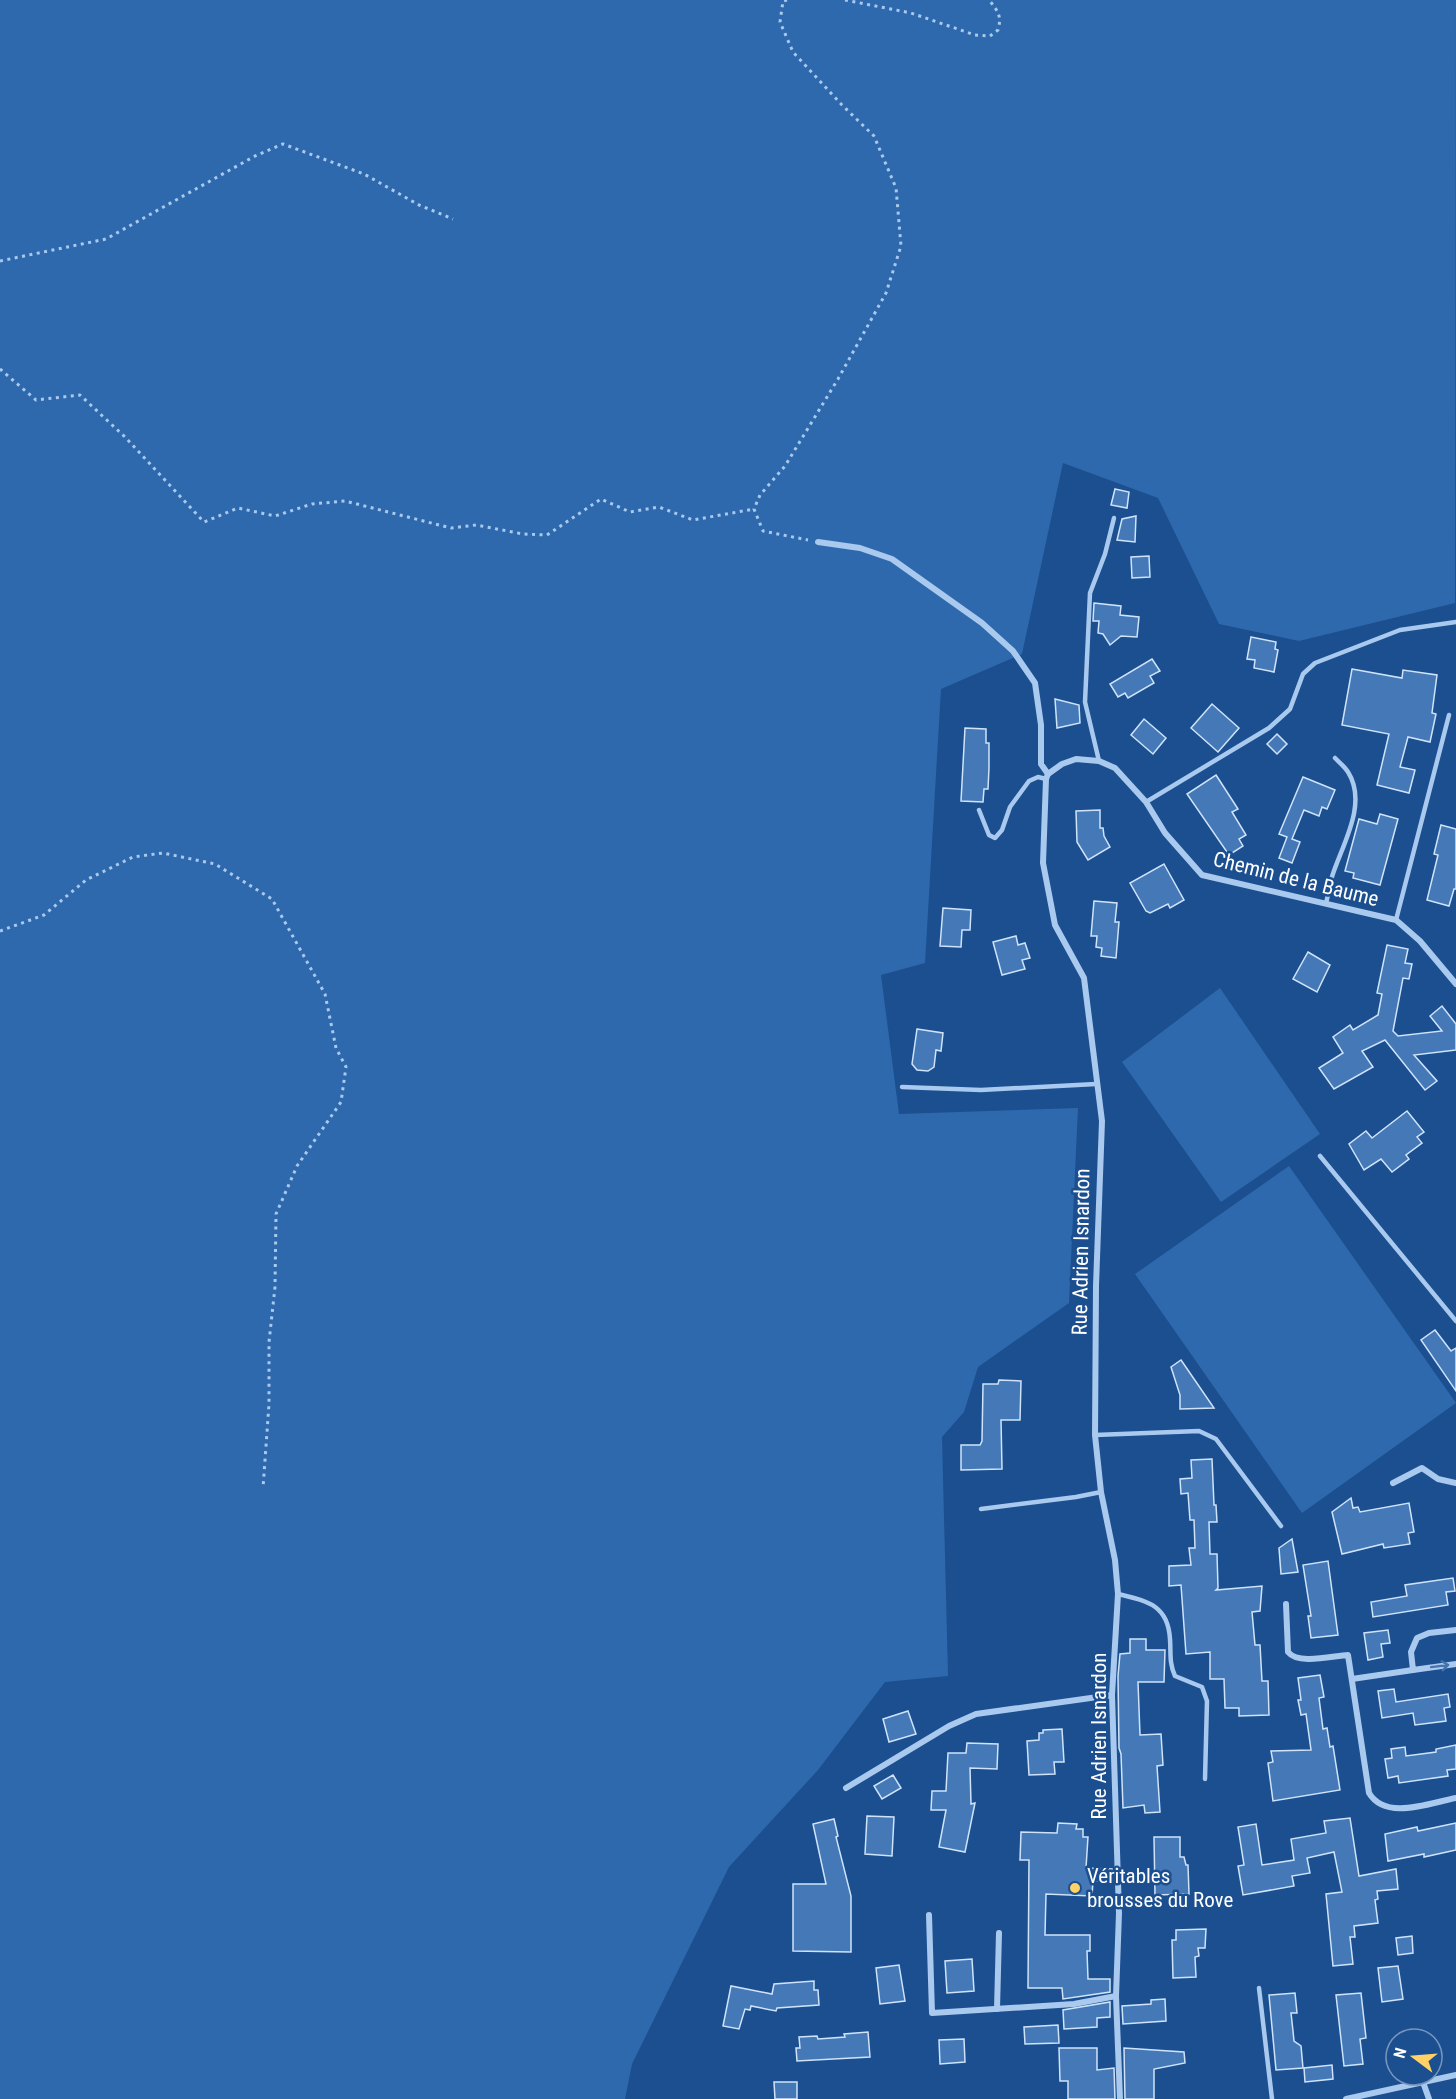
<svg xmlns="http://www.w3.org/2000/svg" width="1456" height="2099" viewBox="0 0 1456 2099" font-family="'Roboto Condensed',sans-serif">
<rect width="100%" height="100%" fill="#1b4f8f"/>
<g fill="#2e69ad">
<path d="M 0,0 L 1456,0 L 1455,603 L 1299,641 L 1219,624 L 1158,498 L 1063,463 L 1022,654 L 941,689 L 925,963 L 881,975 L 899,1114 L 1078,1108 L 1069,1303 L 978,1367 L 964,1412 L 942,1437 L 948,1676 L 885,1682 L 818,1770 L 729,1867 L 632,2064 L 625,2099 L 0,2099 Z"/>
<path d="M 1220,988 L 1320,1134 L 1221,1202 L 1122,1062 Z"/>
<path d="M 1289,1166 L 1456,1403 L 1302,1513 L 1135,1274 Z"/>
</g>
<g fill="#4478b7" stroke="#cfe3fa" stroke-width="1.5">
<path d="M 1115,489 L 1129,492 L 1127,508 L 1111,505 Z"/>
<path d="M 1136,516 L 1135,542 L 1117,540 L 1122,519 Z"/>
<path d="M 1149,556 L 1150,577 L 1132,578 L 1131,557 Z"/>
<path d="M 1094,603 L 1121,606 L 1120,615 L 1139,617 L 1137,637 L 1121,636 L 1110,645 L 1103,634 L 1098,633 L 1099,621 L 1093,621 Z"/>
<path d="M 1251,637 L 1276,642 L 1275,649 L 1278,650 L 1274,672 L 1254,668 L 1255,660 L 1247,659 Z"/>
<path d="M 1152,659 L 1160,671 L 1150,676 L 1154,683 L 1128,698 L 1125,693 L 1118,697 L 1110,684 Z"/>
<path d="M 1352,669 L 1402,678 L 1403,670 L 1437,675 L 1432,713 L 1436,714 L 1430,742 L 1408,737 L 1400,767 L 1415,770 L 1409,793 L 1377,785 L 1389,734 L 1342,725 Z"/>
<path d="M 1055,699 L 1079,705 L 1080,723 L 1057,728 Z"/>
<path d="M 1212,704 L 1239,728 L 1218,752 L 1191,728 Z"/>
<path d="M 1144,719 L 1166,738 L 1153,754 L 1131,735 Z"/>
<path d="M 965,728 L 986,729 L 986,743 L 989,743 L 989,768 L 988,789 L 984,789 L 983,802 L 961,801 Z"/>
<path d="M 1277,734 L 1287,744 L 1277,754 L 1267,744 Z"/>
<path d="M 1216,775 L 1238,809 L 1232,812 L 1246,835 L 1239,839 L 1243,846 L 1229,855 L 1187,794 Z"/>
<path d="M 1303,777 L 1335,790 L 1327,809 L 1322,807 L 1319,816 L 1304,810 L 1292,839 L 1300,842 L 1292,863 L 1279,858 L 1287,837 L 1279,834 Z"/>
<path d="M 1100,810 L 1100,828 L 1103,828 L 1104,836 L 1110,847 L 1088,860 L 1077,842 L 1076,811 Z"/>
<path d="M 1380,814 L 1398,819 L 1380,885 L 1353,878 L 1354,873 L 1345,871 L 1359,819 L 1377,824 Z"/>
<path d="M 1441,825 L 1456,829 L 1456,889 L 1454,889 L 1449,906 L 1427,900 L 1438,855 L 1434,854 Z"/>
<path d="M 1164,864 L 1184,900 L 1170,908 L 1168,904 L 1150,913 L 1146,911 L 1130,883 Z"/>
<path d="M 1094,901 L 1117,903 L 1115,922 L 1119,922 L 1116,958 L 1101,956 L 1102,948 L 1096,947 L 1097,936 L 1091,936 Z"/>
<path d="M 943,908 L 971,910 L 970,930 L 962,930 L 961,947 L 940,946 Z"/>
<path d="M 1016,936 L 1018,945 L 1025,943 L 1030,958 L 1022,960 L 1025,969 L 1002,975 L 993,942 Z"/>
<path d="M 1387,945 L 1408,949 L 1405,963 L 1412,964 L 1409,979 L 1403,978 L 1393,1031 L 1398,1036 L 1442,1031 L 1430,1016 L 1442,1006 L 1456,1024 L 1456,1050 L 1414,1055 L 1437,1081 L 1425,1090 L 1385,1040 L 1362,1051 L 1373,1067 L 1334,1089 L 1319,1068 L 1343,1053 L 1333,1037 L 1350,1025 L 1353,1030 L 1378,1015 L 1382,994 L 1377,993 Z"/>
<path d="M 1308,952 L 1330,965 L 1317,992 L 1293,979 Z"/>
<path d="M 917,1029 L 943,1033 L 941,1051 L 936,1050 L 934,1067 L 928,1071 L 917,1070 L 912,1064 Z"/>
<path d="M 1407,1111 L 1424,1132 L 1417,1137 L 1422,1143 L 1406,1155 L 1409,1159 L 1392,1172 L 1381,1159 L 1364,1170 L 1349,1144 L 1366,1131 L 1372,1138 Z"/>
<path d="M 1435,1330 L 1451,1351 L 1456,1348 L 1456,1391 L 1421,1340 Z"/>
<path d="M 1181,1360 L 1214,1408 L 1180,1409 L 1180,1395 L 1171,1367 Z"/>
<path d="M 999,1380 L 1021,1381 L 1020,1420 L 1001,1420 L 1002,1469 L 961,1470 L 961,1445 L 980,1445 L 982,1441 L 983,1384 L 998,1384 Z"/>
<path d="M 1212,1459 L 1214,1505 L 1216,1505 L 1217,1522 L 1209,1522 L 1210,1554 L 1217,1554 L 1218,1588 L 1216,1590 L 1262,1586 L 1260,1611 L 1252,1612 L 1255,1645 L 1260,1645 L 1262,1681 L 1268,1681 L 1269,1715 L 1239,1716 L 1239,1708 L 1225,1708 L 1224,1679 L 1210,1679 L 1210,1652 L 1186,1654 L 1181,1585 L 1169,1586 L 1169,1566 L 1191,1565 L 1189,1548 L 1195,1548 L 1194,1520 L 1190,1520 L 1188,1493 L 1181,1494 L 1180,1479 L 1192,1478 L 1191,1460 Z"/>
<path d="M 1351,1498 L 1353,1508 L 1358,1507 L 1360,1512 L 1409,1503 L 1414,1532 L 1408,1533 L 1410,1544 L 1384,1548 L 1383,1544 L 1342,1554 L 1332,1512 Z"/>
<path d="M 1292,1539 L 1298,1572 L 1281,1574 L 1279,1548 Z"/>
<path d="M 1328,1561 L 1338,1635 L 1311,1638 L 1308,1616 L 1311,1616 L 1309,1603 L 1303,1565 Z"/>
<path d="M 1453,1578 L 1455,1591 L 1446,1592 L 1448,1605 L 1373,1617 L 1371,1602 L 1407,1596 L 1405,1585 Z"/>
<path d="M 1388,1630 L 1390,1643 L 1381,1644 L 1383,1657 L 1368,1660 L 1364,1633 Z"/>
<path d="M 1130,1639 L 1146,1639 L 1146,1650 L 1165,1650 L 1164,1682 L 1138,1682 L 1140,1735 L 1161,1734 L 1163,1765 L 1157,1766 L 1160,1812 L 1145,1813 L 1144,1805 L 1123,1808 L 1121,1754 L 1119,1748 L 1118,1676 L 1120,1654 L 1130,1653 Z"/>
<path d="M 1320,1675 L 1324,1697 L 1319,1698 L 1323,1729 L 1327,1728 L 1330,1747 L 1333,1746 L 1340,1790 L 1273,1801 L 1268,1763 L 1273,1762 L 1271,1751 L 1311,1750 L 1306,1714 L 1301,1715 L 1298,1700 L 1301,1700 L 1298,1678 Z"/>
<path d="M 1394,1689 L 1396,1702 L 1448,1694 L 1450,1707 L 1444,1708 L 1446,1721 L 1415,1725 L 1413,1713 L 1382,1718 L 1378,1691 Z"/>
<path d="M 908,1711 L 916,1734 L 889,1742 L 883,1719 Z"/>
<path d="M 1062,1729 L 1064,1762 L 1054,1762 L 1055,1774 L 1029,1775 L 1027,1741 L 1039,1740 L 1039,1733 L 1043,1733 L 1043,1730 Z"/>
<path d="M 967,1743 L 998,1744 L 997,1769 L 970,1768 L 971,1804 L 975,1803 L 965,1852 L 939,1847 L 946,1810 L 931,1810 L 932,1791 L 946,1791 L 948,1753 L 966,1753 Z"/>
<path d="M 1456,1745 L 1456,1769 L 1447,1770 L 1448,1776 L 1399,1783 L 1398,1776 L 1388,1778 L 1385,1759 L 1392,1758 L 1391,1749 L 1405,1747 L 1406,1756 L 1436,1752 L 1436,1749 Z"/>
<path d="M 893,1775 L 901,1788 L 882,1799 L 874,1786 Z"/>
<path d="M 867,1816 L 894,1817 L 892,1856 L 865,1854 Z"/>
<path d="M 1350,1818 L 1359,1876 L 1396,1869 L 1398,1889 L 1377,1891 L 1378,1899 L 1375,1900 L 1378,1923 L 1354,1926 L 1355,1937 L 1350,1937 L 1353,1964 L 1333,1966 L 1326,1894 L 1342,1892 L 1334,1852 L 1307,1858 L 1310,1873 L 1292,1876 L 1294,1886 L 1243,1895 L 1238,1866 L 1244,1865 L 1238,1827 L 1256,1824 L 1262,1865 L 1294,1860 L 1291,1839 L 1326,1833 L 1324,1821 Z"/>
<path d="M 834,1819 L 838,1836 L 836,1837 L 851,1896 L 851,1952 L 793,1951 L 793,1884 L 826,1884 L 813,1824 Z"/>
<path d="M 1058,1823 L 1077,1824 L 1076,1829 L 1083,1829 L 1083,1837 L 1088,1837 L 1086,1868 L 1112,1869 L 1113,1881 L 1093,1881 L 1092,1896 L 1046,1894 L 1045,1935 L 1090,1935 L 1090,1951 L 1087,1951 L 1088,1979 L 1110,1979 L 1110,1992 L 1063,1999 L 1062,1988 L 1028,1988 L 1029,1860 L 1020,1860 L 1021,1832 L 1057,1833 Z"/>
<path d="M 1456,1823 L 1456,1850 L 1424,1857 L 1424,1854 L 1388,1861 L 1385,1834 L 1417,1827 L 1418,1831 Z"/>
<path d="M 1154,1837 L 1180,1837 L 1180,1857 L 1184,1857 L 1186,1865 L 1188,1865 L 1189,1894 L 1155,1895 Z"/>
<path d="M 1206,1929 L 1205,1948 L 1198,1948 L 1199,1956 L 1195,1957 L 1196,1977 L 1173,1978 L 1172,1940 L 1176,1940 L 1176,1930 Z"/>
<path d="M 1412,1936 L 1413,1953 L 1398,1955 L 1396,1938 Z"/>
<path d="M 972,1959 L 974,1991 L 947,1993 L 945,1961 Z"/>
<path d="M 899,1965 L 905,2001 L 880,2004 L 876,1968 Z"/>
<path d="M 1398,1966 L 1403,1999 L 1382,2002 L 1378,1968 Z"/>
<path d="M 814,1981 L 814,1990 L 818,1990 L 819,2005 L 777,2008 L 776,2011 L 751,2006 L 750,2010 L 745,2009 L 739,2029 L 723,2026 L 731,1986 L 772,1994 L 774,1984 Z"/>
<path d="M 1295,1993 L 1297,2013 L 1291,2013 L 1293,2031 L 1294,2041 L 1301,2046 L 1303,2068 L 1276,2070 L 1269,1995 Z"/>
<path d="M 1361,1993 L 1366,2038 L 1360,2039 L 1363,2064 L 1344,2066 L 1336,1995 Z"/>
<path d="M 1165,1999 L 1166,2021 L 1123,2024 L 1122,2006 L 1151,2004 L 1151,2000 Z"/>
<path d="M 1110,2002 L 1110,2017 L 1097,2018 L 1097,2027 L 1064,2029 L 1063,2010 Z"/>
<path d="M 1058,2025 L 1059,2043 L 1025,2044 L 1024,2027 Z"/>
<path d="M 868,2032 L 870,2057 L 797,2061 L 796,2048 L 800,2048 L 799,2037 L 817,2036 L 818,2039 L 845,2037 L 844,2034 Z"/>
<path d="M 964,2039 L 965,2062 L 940,2064 L 939,2040 Z"/>
<path d="M 1059,2048 L 1097,2048 L 1097,2070 L 1114,2068 L 1115,2099 L 1068,2099 L 1068,2081 L 1060,2081 Z"/>
<path d="M 1124,2048 L 1184,2052 L 1185,2063 L 1154,2069 L 1154,2099 L 1125,2099 Z"/>
<path d="M 1332,2065 L 1333,2079 L 1305,2082 L 1304,2068 Z"/>
<path d="M 774,2082 L 797,2082 L 797,2099 L 775,2099 Z"/>
</g>
<g fill="none" stroke-linecap="round" stroke-linejoin="round">
<g stroke="#a9c9ee" stroke-width="3" stroke-dasharray="3 4.5" stroke-linecap="butt">
<path d="M 787,0 L 783,1 L 780,22 L 793,52 L 842,105 L 874,136 L 896,188 L 901,246 L 886,293 L 838,379 L 785,466 L 760,495 L 754,509 L 763,531 L 808,540"/>
<path d="M 845,0 L 911,13 L 975,35 L 990,36 L 998,30 C 1002,16 998,11 989,0"/>
<path d="M 0,261 L 106,239 L 255,156 L 283,144 L 364,174 L 419,205 L 453,219"/>
<path d="M 0,369 L 36,400 L 80,395 L 125,437 L 204,522 L 238,508 L 275,516 L 312,504 L 345,501 L 451,528 L 476,525 L 523,534 L 547,535 L 601,499 L 630,512 L 659,507 L 693,520 L 754,509"/>
<path d="M 0,931 L 44,915 L 86,880 L 133,857 L 163,853 L 215,864 L 272,899 L 325,994 L 336,1048 L 346,1067 L 341,1102 L 297,1166 L 276,1214 L 275,1287 L 269,1342 L 269,1404 L 263,1488"/>
</g>
<g stroke="#a9c9ee" stroke-width="4.5">
<path d="M 1099,761 L 1085,702 L 1090,593 L 1105,554 L 1114,518"/>
<path d="M 1146,802 L 1269,728 L 1290,709 L 1303,674 L 1315,663 L 1400,630 L 1456,622"/>
<path d="M 979,810 L 989,835 L 995,838 L 1002,830 L 1010,807 L 1029,781 L 1038,777 L 1046,779"/>
<path d="M 1326,903 C 1328,896 1329,888 1331,880 C 1340,848 1369,805 1348,772 C 1345,767 1339,762 1335,758"/>
<path d="M 1396,920 L 1449,715"/>
<path d="M 902,1087 L 981,1090 L 1096,1084"/>
<path d="M 1320,1156 L 1456,1321"/>
<path d="M 1095,1435 L 1199,1431 L 1216,1439 L 1281,1526"/>
<path d="M 981,1509 L 1076,1497 L 1101,1492"/>
<path d="M 1118,1594 C 1146,1601 1168,1604 1170,1639 C 1171,1653 1169,1663 1175,1676 L 1202,1687 L 1207,1701 L 1205,1779"/>
<path d="M 1259,1988 L 1272,2099"/>
</g>
<g stroke="#a9c9ee" stroke-width="6">
<path d="M 818,542 L 860,548 L 892,559 L 982,623 L 1013,651 L 1035,683 L 1041,725 L 1041,764 L 1048,774"/>
<path d="M 1048,774 L 1046,779 L 1043,863 L 1055,925 L 1084,978 L 1102,1121 L 1096,1286 L 1095,1435 L 1101,1492 L 1115,1560 L 1118,1594 L 1112,1695 L 1119,1913 L 1116,1996 L 1120,2099"/>
<path d="M 1048,774 L 1062,764 L 1076,759 L 1099,761 L 1115,768 L 1146,802 L 1165,833 L 1202,875 L 1396,920 L 1420,941 L 1456,984"/>
<path d="M 1393,1483 L 1422,1468 L 1438,1479 L 1456,1483"/>
<path d="M 1286,1604 L 1288,1652 C 1298,1665 1332,1656 1348,1655 L 1369,1793 C 1386,1821 1429,1803 1456,1798"/>
<path d="M 1456,1630 L 1429,1633 L 1417,1638 L 1411,1652 L 1413,1670 L 1456,1664"/>
<path d="M 1352,1679 L 1413,1670"/>
<path d="M 846,1788 L 949,1726 L 976,1714 L 1112,1695"/>
<path d="M 929,1915 L 932,2013 L 1074,2004 L 1116,1996"/>
<path d="M 997,2009 L 999,1933"/>
<path d="M 1423,2082 L 1429,2099"/>
<path d="M 1346,2099 L 1456,2075"/>
</g>
</g>
<defs><path id="oneway-shaft" d="M-6 0H5M1.5-3L5.5 0L1.5 3" fill="none" stroke-width="1.6" stroke-linecap="round" stroke-linejoin="round" transform="scale(1.5)"/></defs>
<use stroke="#4674ac" href="#oneway-shaft" transform="translate(1440 1666) rotate(-7)"/>
<circle fill="#ffd166" stroke="#1b4f8f" stroke-width="2" cx="1075" cy="1888" r="6"/>
<g text-anchor="middle" stroke-width="5" stroke-linejoin="round" paint-order="stroke">
<g font-size="21" fill="#fff" stroke="#1b4f8f">
<text transform="translate(1296 879) rotate(14)" y="7">Chemin de la Baume</text>
<text transform="translate(1081 1252) rotate(-89)" y="7">Rue Adrien Isnardon</text>
<text transform="translate(1099 1736) rotate(-90)" y="7">Rue Adrien Isnardon</text>
</g>
<g font-size="21" fill="#fff" stroke="#1b4f8f" text-anchor="start">
<text x="1087" y="1883">Véritables<tspan x="1087" dy="24">brousses du Rove</tspan></text>
</g>
</g>
<g transform="translate(1414 2057) rotate(286)"><circle r="28" fill="#1b4f8f" stroke="#7695bc" stroke-width="1.5"/>
<path d="M0-4.5L10 22L0 15L-10 22Z" fill="#ffd166"/>
<text y="-9" font-size="16" font-weight="bold" text-anchor="middle" fill="#ffffff">N</text>
</g>
</svg>
